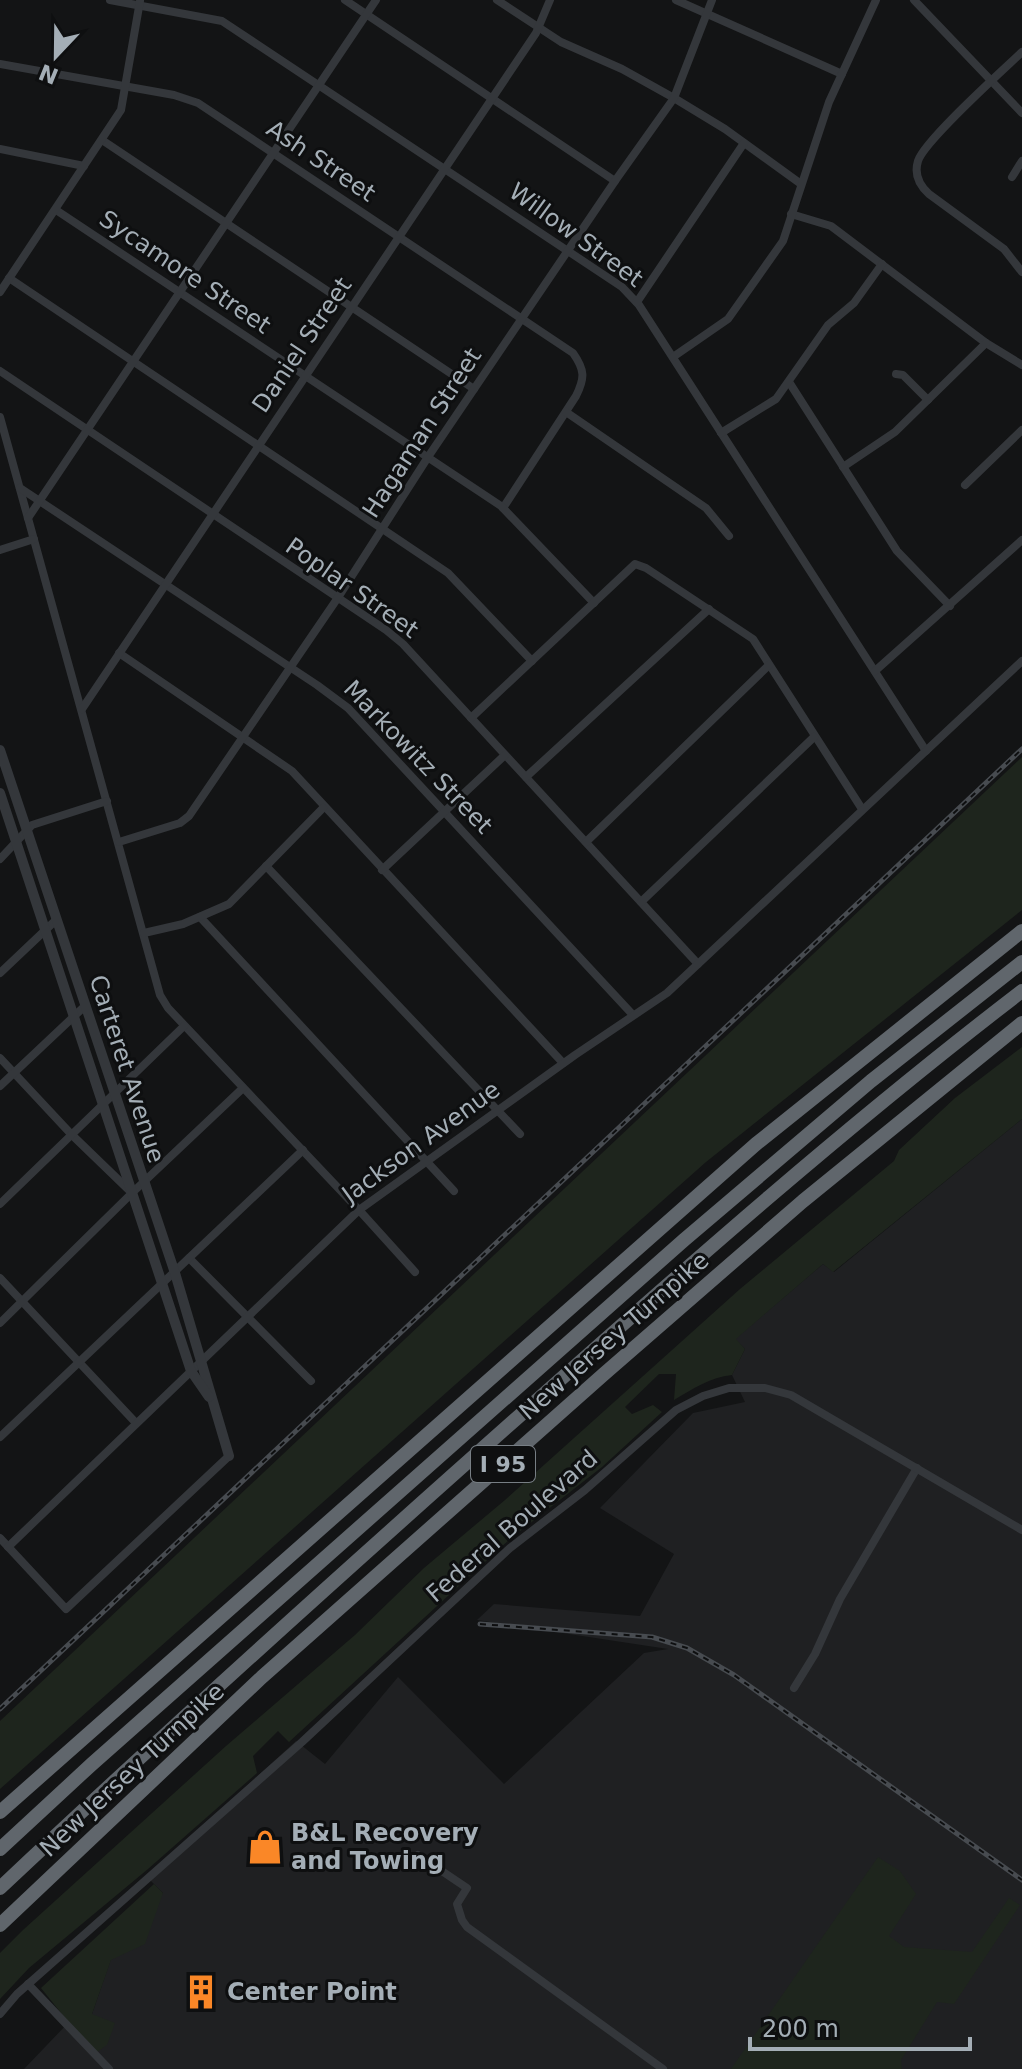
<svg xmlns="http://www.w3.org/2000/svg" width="1022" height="2069" viewBox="0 0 1022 2069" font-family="'DejaVu Sans',sans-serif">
<rect width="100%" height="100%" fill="#131415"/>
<path fill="#1f2022" d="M 1022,1119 L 1022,2069 L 24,2069 L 68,2023 L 92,2014 L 111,1959 L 163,1893 L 147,1877 L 296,1741 L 325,1764 L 398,1677 L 504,1784 L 644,1653 L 668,1649 L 477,1620 L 494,1604 L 640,1616 L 674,1554 L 600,1508 L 693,1413 L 745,1402 L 732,1375 L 745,1349 L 735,1339 L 823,1264 L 834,1272 Z"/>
<g fill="#1e251d">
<path d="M 1022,757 L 1022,910 L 706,1162 L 0,1789 L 0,1721 Z"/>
<path d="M 1022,1047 L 1022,1119 L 833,1272 L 823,1264 L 736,1339 L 745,1349 L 732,1375 C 710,1377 693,1389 674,1400 L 676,1374 L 659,1374 L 625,1407 L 632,1414 L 653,1405 L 662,1412 L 602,1467 L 510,1539 L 289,1742 L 278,1731 L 253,1756 L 257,1773 L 148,1869 L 29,1968 L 0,1999 L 0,1953 L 23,1930 L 226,1746 L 355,1635 L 424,1568 L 505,1500 L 740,1289 L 894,1161 L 899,1150 L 955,1098 Z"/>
<path d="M 878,1857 L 900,1871 L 916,1894 L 889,1936 L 904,1947 L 972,1952 L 1009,1898 L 1020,1905 L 954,2004 L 937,2002 L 901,2060 L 902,2069 L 731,2069 Z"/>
<path d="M 154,1884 L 163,1893 L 145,1944 L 111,1960 L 92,2014 L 115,2023 L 107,2045 L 94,2054 L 41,1988 Z"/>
</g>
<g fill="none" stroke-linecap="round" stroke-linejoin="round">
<g stroke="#34373b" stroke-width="8">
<path d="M 110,0 L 222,21 L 622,287 L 639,305 L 926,751"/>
<path d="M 345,0 L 615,181"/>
<path d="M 497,0 L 561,42 L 622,69 L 674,98 L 725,129 L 801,184"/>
<path d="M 676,0 L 842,74"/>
<path d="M 914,0 L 1022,113"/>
<path d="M 1022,52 C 1002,71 924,141 918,161 C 914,174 919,185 929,194 L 1004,249 L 1022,272"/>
<path d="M 0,64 L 174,95 L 198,103 L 573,353 C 585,370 585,378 576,396 L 503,508"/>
<path d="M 102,140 L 474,389"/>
<path d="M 0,149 L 84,166"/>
<path d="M 1012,177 L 1022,161"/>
<path d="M 56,210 L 501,506 L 594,603"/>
<path d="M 791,214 L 831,226 L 986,343 L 1022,365"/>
<path d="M 9,278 L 448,573 L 532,661"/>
<path d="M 0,292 L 121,110 L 140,1"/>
<path d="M 637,302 L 744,143"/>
<path d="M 673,357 L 728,319 L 783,241 L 829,102 L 876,0"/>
<path d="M 0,371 L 386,630 L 403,644 L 698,964"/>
<path d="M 896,374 L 903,375 L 928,400"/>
<path d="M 789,382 L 897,551 L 950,606"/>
<path d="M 566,412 L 706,508 L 729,536"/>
<path d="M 0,417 L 160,995 L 168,1008 L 359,1210 L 415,1272"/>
<path d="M 721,433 L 776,399 L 828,325 L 854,303 L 882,264"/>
<path d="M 843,467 L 895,432 L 986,343"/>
<path d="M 965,485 L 1022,430"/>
<path d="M 20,488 L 317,685 L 348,708 L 633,1015"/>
<path d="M 28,518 L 376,0"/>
<path d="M 0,550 L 34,539"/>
<path d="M 119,653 L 292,771 L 563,1063"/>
<path d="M 875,671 L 1022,540"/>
<path d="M 82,709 L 536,33 L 550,0"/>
<path d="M 471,718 L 635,564 L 646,568 L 753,639 L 862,809"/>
<path d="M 526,777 L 709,609"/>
<path d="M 119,842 L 180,823 L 189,816 L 337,599 L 428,457 L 615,181 L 674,98 L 712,0"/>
<path d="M 586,842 L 769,665"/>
<path d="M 0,859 L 32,825 L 107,801"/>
<path d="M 266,866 L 520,1134"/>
<path d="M 382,870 L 505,755"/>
<path d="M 641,902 L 814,737"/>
<path d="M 200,917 L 454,1191"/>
<path d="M 144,933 L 183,924 L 229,904 L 323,808"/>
<path d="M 0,973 L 56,920"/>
<path d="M 0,1058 L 71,1134 L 131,1192"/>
<path d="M 0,1086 L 86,1005"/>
<path d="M 0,1204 L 184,1026"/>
<path d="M 189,1258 L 311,1381"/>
<path d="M 0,1278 L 136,1423"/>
<path d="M 0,1323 L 132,1193 L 243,1088"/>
<path d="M 0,1437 L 303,1150"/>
<path d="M 0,1538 L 66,1609 L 229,1456"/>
<path d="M 8,1547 L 359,1210 L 575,1055 L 667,993 L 1022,661"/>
<path d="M 794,1688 L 815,1654 L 840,1599 L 917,1468"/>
<path d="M 418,1855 L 467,1888 L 457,1904 L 462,1920 L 467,1927 L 663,2069"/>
<path d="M 28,1984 L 109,2069"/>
<path d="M 0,2014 L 17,1994 L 302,1742 L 510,1548 L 585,1490 L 676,1410 L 703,1396 L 729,1388 L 765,1388 L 791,1395 L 1022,1530"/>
</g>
<g stroke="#34373b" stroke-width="10">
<path d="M 0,750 L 175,1273 L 229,1456"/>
<path d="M 0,793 L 191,1371 L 209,1397"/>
</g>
<g stroke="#60666c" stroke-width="14">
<path d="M 0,1812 L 756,1144 L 1022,931"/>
<path d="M 0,1849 L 92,1764 L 684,1240 L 871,1081 L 1022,962"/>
<path d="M 0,1888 C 173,1725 349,1567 526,1410 C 688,1266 850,1123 1022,991"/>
<path d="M 0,1925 L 262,1677 L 604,1374 L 803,1201 L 1022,1023"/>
</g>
<g stroke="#474b50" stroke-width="5">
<g id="rail">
<path d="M 480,1624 L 652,1637 L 687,1648 L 734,1675 L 1022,1880"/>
<path d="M 0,1709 L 1022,749"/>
</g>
</g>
<use href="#rail" stroke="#0e0f10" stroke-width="2" stroke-dasharray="6" stroke-linecap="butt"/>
</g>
<defs>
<g id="shop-bare" transform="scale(2.76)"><path d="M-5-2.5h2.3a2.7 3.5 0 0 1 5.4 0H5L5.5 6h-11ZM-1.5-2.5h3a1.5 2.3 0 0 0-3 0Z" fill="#fa8727" stroke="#0e0f10" stroke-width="2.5" paint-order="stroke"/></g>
<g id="building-bare" transform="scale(2.76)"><path d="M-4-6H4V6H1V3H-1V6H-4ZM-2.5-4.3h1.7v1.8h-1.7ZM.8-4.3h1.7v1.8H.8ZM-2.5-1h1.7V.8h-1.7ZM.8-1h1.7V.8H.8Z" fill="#fa8727" stroke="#0e0f10" stroke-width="2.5" paint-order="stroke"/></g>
</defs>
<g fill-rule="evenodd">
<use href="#shop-bare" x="265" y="1847"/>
<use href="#building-bare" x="201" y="1992"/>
</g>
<g text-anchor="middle" stroke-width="6" stroke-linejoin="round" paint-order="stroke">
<rect fill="#0e0f10" stroke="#777e84" stroke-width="2" x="471" y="1446" width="64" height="36" rx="6"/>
<g font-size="22" font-weight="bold" fill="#a4aeb6">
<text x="503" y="1472">I 95</text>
</g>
<g font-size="24" fill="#a4aeb6" stroke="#0e0f10">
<text transform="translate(321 161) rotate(34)" y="8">Ash Street</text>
<text transform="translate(576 235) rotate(36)" y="8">Willow Street</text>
<text transform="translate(185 272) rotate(34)" y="8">Sycamore Street</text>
<text transform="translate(302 345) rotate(-56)" y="8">Daniel Street</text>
<text transform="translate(422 433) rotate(-57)" y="8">Hagaman Street</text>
<text transform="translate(352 588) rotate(35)" y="8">Poplar Street</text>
<text transform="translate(418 757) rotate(46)" y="8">Markowitz Street</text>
<text transform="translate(127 1069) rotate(72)" y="8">Carteret Avenue</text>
<text transform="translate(421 1142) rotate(-36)" y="8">Jackson Avenue</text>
<text transform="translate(614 1336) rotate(-41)" y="8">New Jersey Turnpike</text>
<text transform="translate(512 1526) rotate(-41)" y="8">Federal Boulevard</text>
<text transform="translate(132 1770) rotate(-43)" y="8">New Jersey Turnpike</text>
</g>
<g font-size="24" font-weight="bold" fill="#a4aeb6" stroke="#0e0f10" text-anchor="start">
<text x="291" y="1841">B&amp;L Recovery<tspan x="291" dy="28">and Towing</tspan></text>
<text x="227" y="2000">Center Point</text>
</g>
</g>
<g transform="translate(56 56) rotate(202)" stroke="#0e0f10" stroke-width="6" paint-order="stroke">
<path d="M0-6L14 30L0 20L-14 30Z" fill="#a4aeb6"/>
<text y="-12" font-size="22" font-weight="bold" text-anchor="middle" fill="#a4aeb6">N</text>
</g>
<path d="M750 2037v12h220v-12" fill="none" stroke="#a4aeb6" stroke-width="4"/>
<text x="762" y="2037" font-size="24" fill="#a4aeb6" stroke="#0e0f10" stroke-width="6" paint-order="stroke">200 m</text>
</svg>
